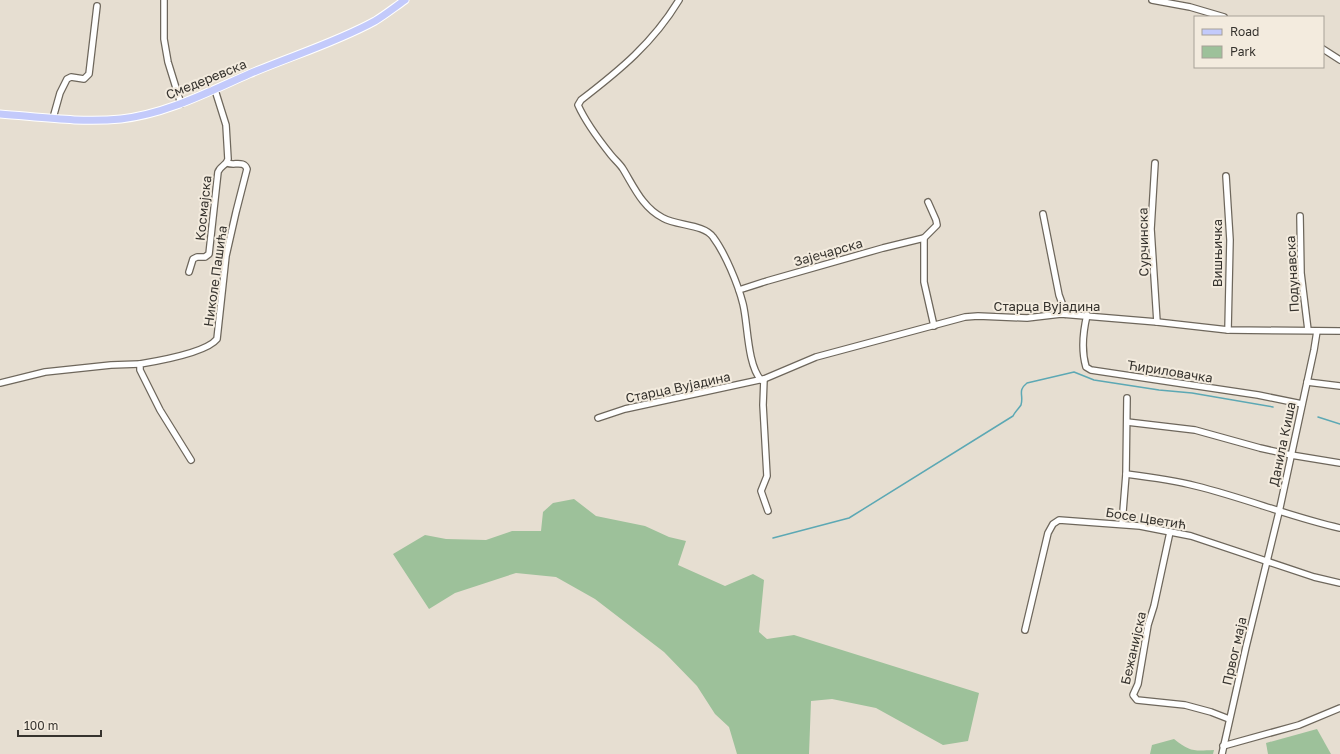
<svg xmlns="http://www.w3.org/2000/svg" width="1340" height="754" viewBox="0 0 1340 754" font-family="'Golos Text',sans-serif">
<rect width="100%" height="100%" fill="#e6ded1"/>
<g fill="#9dc19a">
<path d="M 574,499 L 596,516 L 645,526 L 669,537 L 686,541 L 678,565 L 725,586 L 753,574 L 764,580 L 759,632 L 767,639 L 794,635 L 979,693 L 968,741 L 943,745 L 876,708 L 832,699 L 811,701 L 809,754 L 737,754 L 729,727 L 715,714 L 697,686 L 664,652 L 595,599 L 556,577 L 516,573 L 455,593 L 429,609 L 393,554 L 425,535 L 446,539 L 486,540 L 512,531 L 541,531 L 543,512 L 553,503 Z"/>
<path d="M 1317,729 L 1331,754 L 1268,754 L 1266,743 Z"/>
<path d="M 1174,739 C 1190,752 1194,751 1214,750 L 1213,754 L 1150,754 L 1152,745 Z"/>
</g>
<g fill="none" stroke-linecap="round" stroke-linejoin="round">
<g stroke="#5ca8b4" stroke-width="1.5">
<path d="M 1318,417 L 1340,424"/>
<path d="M 773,538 L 849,518 L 1013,416 C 1015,412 1019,408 1021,405 C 1024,395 1017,391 1027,383 L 1074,372 L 1094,380 L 1159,390 L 1192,393 L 1273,407"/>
</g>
<g stroke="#6e675c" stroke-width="8">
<g id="minor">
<path d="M 164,0 L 164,39 L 168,62 L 181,104"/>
<path d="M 679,0 C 653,43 620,70 581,100 L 578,105 C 586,123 599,140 611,155 C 615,160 620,164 623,169 C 634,187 643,208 663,218 C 677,226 704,224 713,237 C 725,253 738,284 743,304 C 748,324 747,364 761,380"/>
<path d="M 1152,0 L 1190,7 L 1224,17"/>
<path d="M 1323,49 L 1340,60"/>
<path d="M 53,118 L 60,93 L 67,79 L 71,77 L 84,79 L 89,74 L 97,6"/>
<path d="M 1155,163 L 1151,229 L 1157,322"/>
<path d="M 1226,176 L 1230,240 L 1228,330"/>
<path d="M 928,202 L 936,220 L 937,225 L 924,238 L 924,282 L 934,326"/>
<path d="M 1043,214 L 1059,295 L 1066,314"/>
<path d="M 1300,216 L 1301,273 L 1308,330"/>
<path d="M 189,272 L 193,259 L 197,257 L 205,257 L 209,254 L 218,172 C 220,166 227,165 228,159 L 226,125 L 215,90"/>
<path d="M 739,290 L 767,281 L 883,248 L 924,238"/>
<path d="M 1087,315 C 1083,332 1081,350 1086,367 L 1091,370 L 1258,395 L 1302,404"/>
<path d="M 764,379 L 763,405 L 767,476 L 761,491 L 768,511"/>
<path d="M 1307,382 L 1340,386"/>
<path d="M 0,383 L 45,372 L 111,365 L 140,364"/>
<path d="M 598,418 L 625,409 L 764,379 L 816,357 L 965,317 L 978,316 L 1027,318 L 1061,314 L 1157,322 L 1228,330 L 1340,331"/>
<path d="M 1127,422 L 1195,430 L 1260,448 L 1291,455 L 1340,463"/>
<path d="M 191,460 L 160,410 L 140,370 L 140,364 C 158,361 206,353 217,339 L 226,256 L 236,212 L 247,169 C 244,160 234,166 227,163"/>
<path d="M 1126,474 C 1150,477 1173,480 1196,486 C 1245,498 1291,517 1340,528"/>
<path d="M 1122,524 L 1126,474 L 1127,398"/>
<path d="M 1170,532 L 1154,606 L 1148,625 L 1138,684 L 1133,695 L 1137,700 L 1185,705 L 1211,712 L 1229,719"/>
<path d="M 1025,630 L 1048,533 L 1053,524 L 1059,520 L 1140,526 L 1191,536 L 1314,577 L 1340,583"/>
<path d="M 1223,746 L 1299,725 L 1340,708"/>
<path d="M 1222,754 L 1246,647 L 1279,512 L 1314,350 L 1317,331"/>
</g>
</g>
<g stroke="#fff" stroke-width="9">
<path id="major" d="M 0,114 C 40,117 81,123 121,119 C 166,114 208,92 249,74 C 291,56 335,43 375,21 C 385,15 395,7 405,0"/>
</g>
<use href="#minor" stroke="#fff" stroke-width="5.5"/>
<use href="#major" stroke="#c3cafb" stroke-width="7"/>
</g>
<g text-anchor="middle" stroke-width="4" stroke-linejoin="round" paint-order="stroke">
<g font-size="13" fill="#36332e" stroke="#f3ebde">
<text transform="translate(206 79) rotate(-22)" y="5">Смедеревска</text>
<text transform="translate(203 208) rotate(-84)" y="5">Космајска</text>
<text transform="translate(1143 242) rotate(-91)" y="5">Сурчинска</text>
<text transform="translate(828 252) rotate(-16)" y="5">Зајечарска</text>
<text transform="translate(1217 253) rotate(-90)" y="5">Вишњичка</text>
<text transform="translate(1292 274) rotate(-93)" y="5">Подунавска</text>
<text transform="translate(215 276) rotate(-82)" y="5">Николе Пашића</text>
<text x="1047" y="311">Старца Вујадина</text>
<text transform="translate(1170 371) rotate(9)" y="5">Ћириловачка</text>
<text transform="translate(678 387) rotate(-12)" y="5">Старца Вујадина</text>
<text transform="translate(1282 444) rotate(-78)" y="5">Данила Киша</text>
<text transform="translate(1146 518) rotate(9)" y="5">Босе Цветић</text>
<text transform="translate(1133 648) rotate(-77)" y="5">Бежанијска</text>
<text transform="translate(1234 651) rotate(-77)" y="5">Првог маја</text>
</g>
</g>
<rect x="1194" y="16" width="130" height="52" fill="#f3ebde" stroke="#a7a198"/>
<rect x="1202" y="29" width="20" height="6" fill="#c3cafb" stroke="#a7a198"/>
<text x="1230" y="36" font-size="12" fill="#36332e">Road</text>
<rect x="1202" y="46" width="20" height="12" fill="#9dc19a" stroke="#a7a198"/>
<text x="1230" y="56" font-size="12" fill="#36332e">Park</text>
<path d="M18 730v6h83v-6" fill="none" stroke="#36332e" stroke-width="2"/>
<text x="24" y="730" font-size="12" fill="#36332e" stroke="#f3ebde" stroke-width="3" paint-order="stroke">100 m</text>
</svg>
